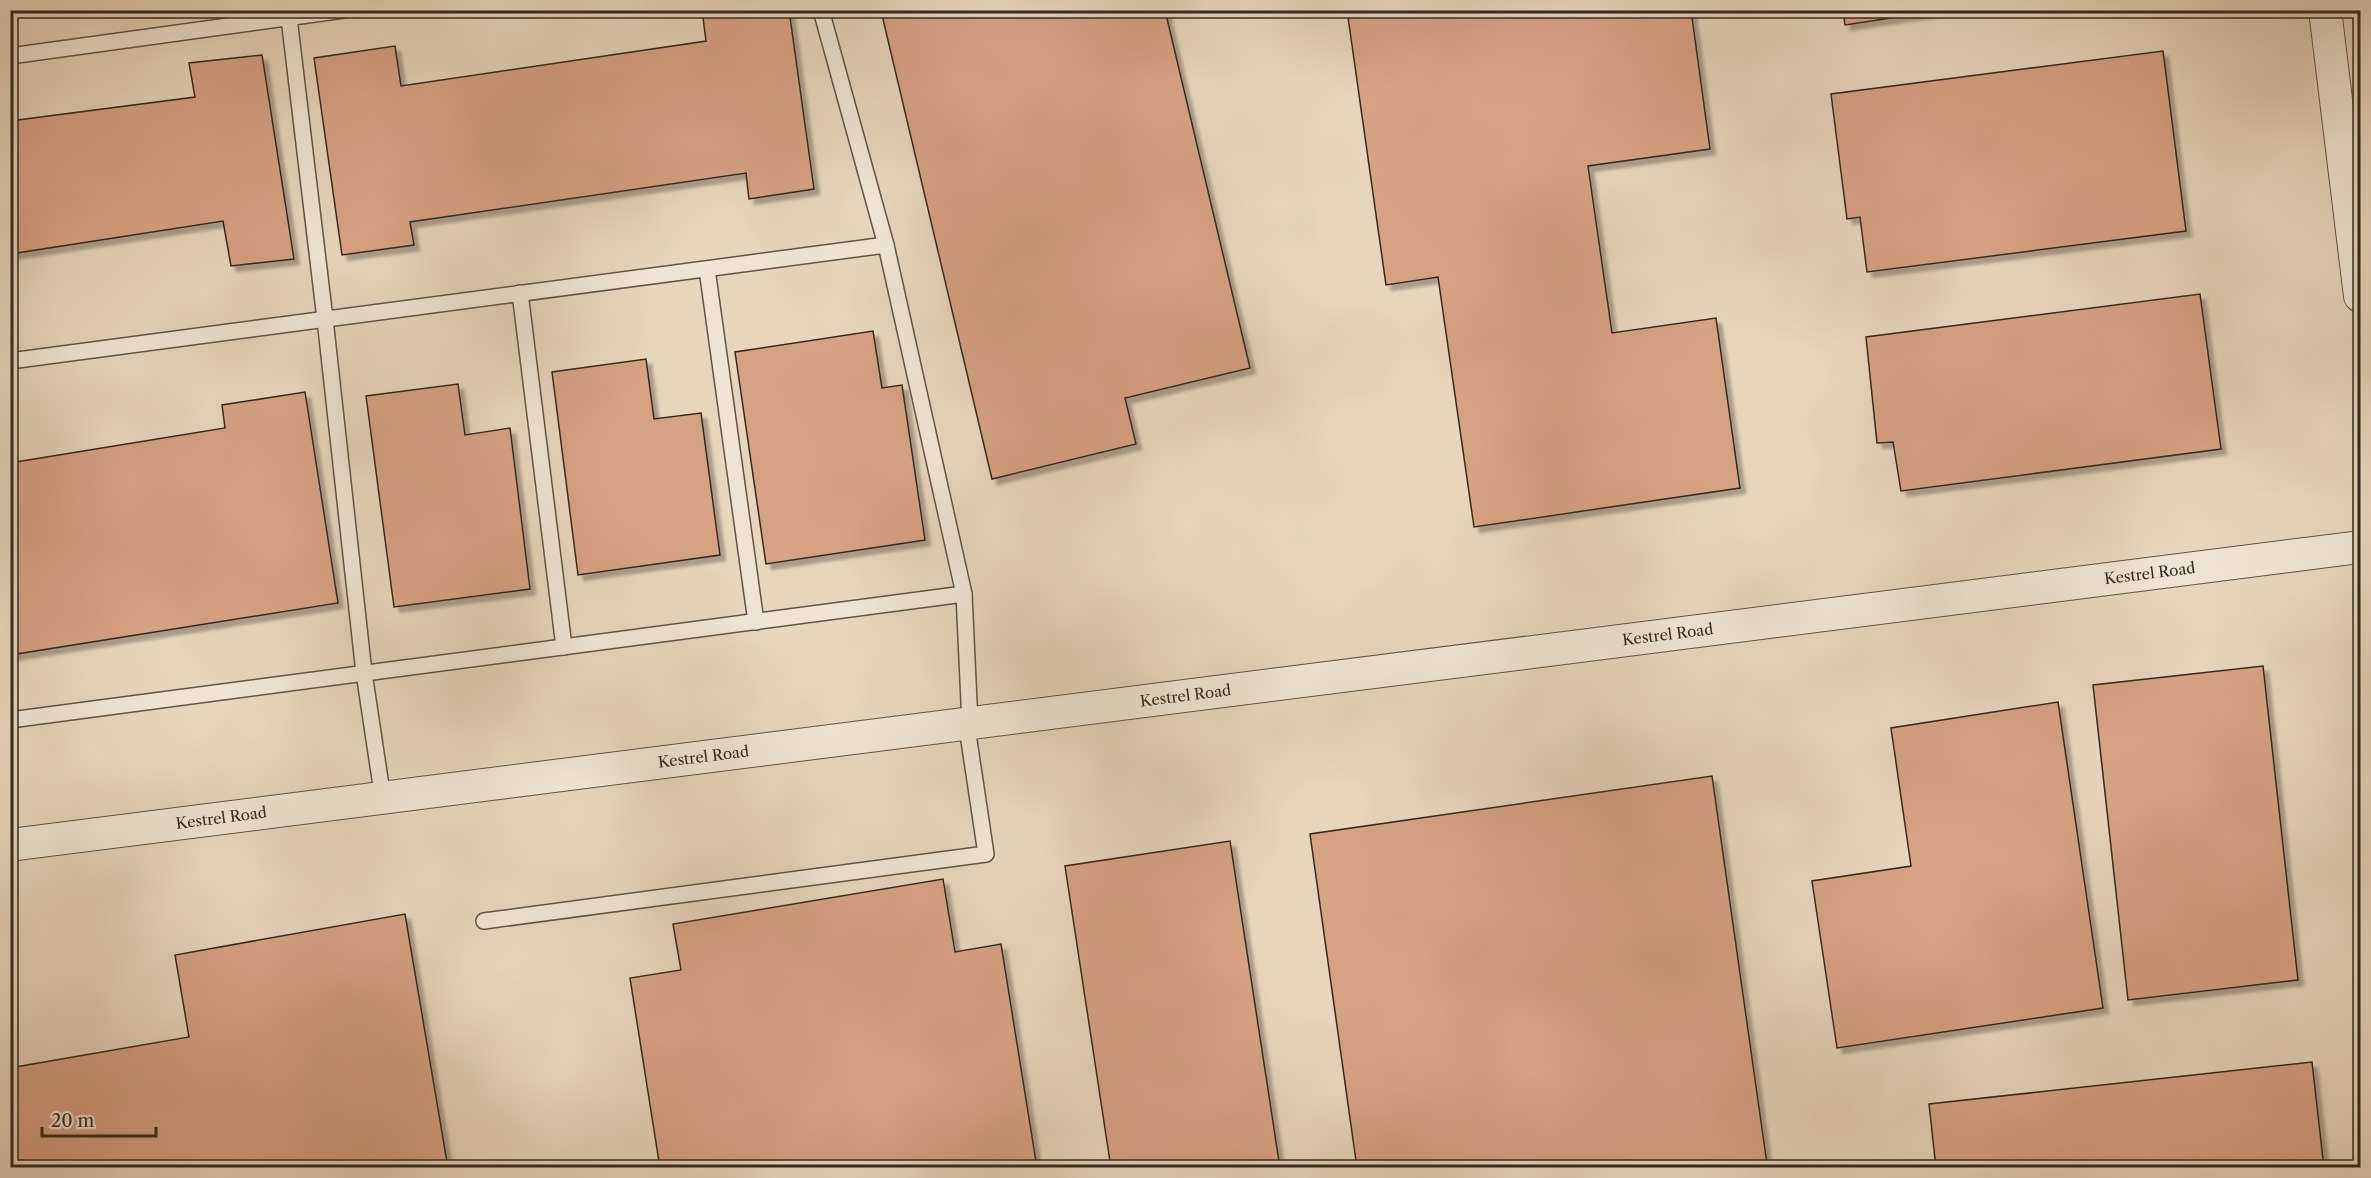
<svg xmlns="http://www.w3.org/2000/svg" width="2371" height="1178" viewBox="0 0 2371 1178" font-family="'Libre Caslon Text',serif">
<defs>
<filter id="shadow"><feDropShadow dx="5.5" dy="5.5" stdDeviation="1.5" flood-color="#0004"/></filter>
</defs>
<rect width="100%" height="100%" fill="#e7d5bc"/>
<filter id="stains"><feTurbulence type="fractalNoise" baseFrequency=".00333" numOctaves="4"/><feColorMatrix values="0 0 0 0 .2 0 0 0 0 .09 0 0 0 0 .02 0 0 0 .5 -.17"/></filter>
<radialGradient id="worn" r=".72"><stop offset=".6" stop-color="#630" stop-opacity="0"/><stop offset="1" stop-color="#630" stop-opacity=".3"/></radialGradient>
<g fill="#d7a184" stroke="#332a1f" stroke-width="1.5" filter="url(#shadow)">
<path d="M 702,10 L 789,10 L 814,189 L 749,199 L 746,173 L 410,222 L 414,245 L 342,255 L 314,58 L 395,46 L 401,86 L 706,41 Z"/>
<path d="M 899,10 L 1165,10 L 1250,368 L 1125,398 L 1136,444 L 992,479 L 882,15 Z"/>
<path d="M 1347,10 L 1691,10 L 1710,149 L 1588,166 L 1612,333 L 1716,318 L 1740,488 L 1474,527 L 1438,277 L 1386,285 Z"/>
<path d="M 1843,10 L 1944,10 L 1845,25 Z"/>
<path d="M 2163,51 L 2186,231 L 1867,272 L 1860,217 L 1847,219 L 1831,94 Z"/>
<path d="M 262,55 L 294,259 L 231,266 L 223,221 L 10,254 L 10,121 L 195,97 L 189,63 Z"/>
<path d="M 2200,294 L 2221,449 L 1901,491 L 1893,442 L 1877,443 L 1866,337 Z"/>
<path d="M 873,331 L 882,388 L 902,385 L 925,540 L 766,564 L 735,352 Z"/>
<path d="M 646,359 L 654,419 L 701,413 L 720,555 L 578,575 L 552,372 Z"/>
<path d="M 458,384 L 465,435 L 510,428 L 530,589 L 394,607 L 366,396 Z"/>
<path d="M 305,392 L 338,603 L 10,655 L 10,463 L 225,428 L 222,405 Z"/>
<path d="M 2263,666 L 2298,980 L 2128,1000 L 2093,685 Z"/>
<path d="M 2058,702 L 2103,1008 L 1837,1048 L 1812,881 L 1911,866 L 1891,728 Z"/>
<path d="M 1712,776 L 1767,1164 L 1739,1168 L 1357,1168 L 1310,834 Z"/>
<path d="M 1230,841 L 1280,1168 L 1111,1168 L 1065,866 Z"/>
<path d="M 943,879 L 955,952 L 1001,944 L 1037,1168 L 660,1168 L 630,978 L 681,970 L 673,924 Z"/>
<path d="M 405,914 L 448,1168 L 10,1168 L 10,1068 L 189,1037 L 175,955 Z"/>
<path d="M 2312,1062 L 2324,1168 L 1936,1168 L 1929,1104 Z"/>
</g>
<g fill="none" stroke-linecap="round" stroke-linejoin="round">
<g stroke="#605546" stroke-width="18">
<g id="lane">
<path d="M 289,18 L 325,319 L 364,673 L 383,799"/>
<path d="M 10,56 L 344,10"/>
<path d="M 707,269 L 756,622"/>
<path d="M 520,293 L 564,647"/>
<path d="M 10,361 L 886,245"/>
<path d="M 10,720 L 964,594"/>
<path d="M 484,921 L 986,854 L 968,734 L 970,724 L 964,594 L 886,245 L 821,10"/>
</g>
</g>
<g stroke="#605546" stroke-width="34">
<g id="street">
<path d="M 2325,10 L 2360,296"/>
<path id="s1" d="M 10,845 L 2360,547"/>
</g>
</g>
<use href="#lane" stroke="#efe4d3" stroke-width="15"/>
<use href="#street" stroke="#efe4d3" stroke-width="32"/>
</g>
<g text-anchor="middle" stroke-width="4.5" stroke-linejoin="round" paint-order="stroke">
<g font-size="15" fill="#332a1f" stroke="#efe4d3">
<text dy="5" stroke="none"><textPath href="#s1" startOffset="2157">Kestrel Road</textPath></text>
<text dy="5" stroke="none"><textPath href="#s1" startOffset="1671">Kestrel Road</textPath></text>
<text dy="5" stroke="none"><textPath href="#s1" startOffset="1185">Kestrel Road</textPath></text>
<text dy="5" stroke="none"><textPath href="#s1" startOffset="699">Kestrel Road</textPath></text>
<text dy="5" stroke="none"><textPath href="#s1" startOffset="213">Kestrel Road</textPath></text>
</g>
</g>
<rect width="2371" height="1178" fill="none" stroke="#e7d5bc" stroke-width="36"/>
<rect x="12" y="12" width="2347" height="1154" fill="none" stroke="#332a1f" stroke-width="3"/>
<rect x="18" y="18" width="2335" height="1142" fill="none" stroke="#332a1f" stroke-width="1.5"/>
<path d="M42 1127v9h114v-9" fill="none" stroke="#332a1f" stroke-width="3"/>
<text x="51" y="1127" font-size="18" fill="#332a1f" stroke="#efe4d3" stroke-width="4.5" paint-order="stroke">20 m</text>
<rect width="100%" height="100%" filter="url(#stains)"/>
<rect width="100%" height="100%" fill="url(#worn)"/>
</svg>
